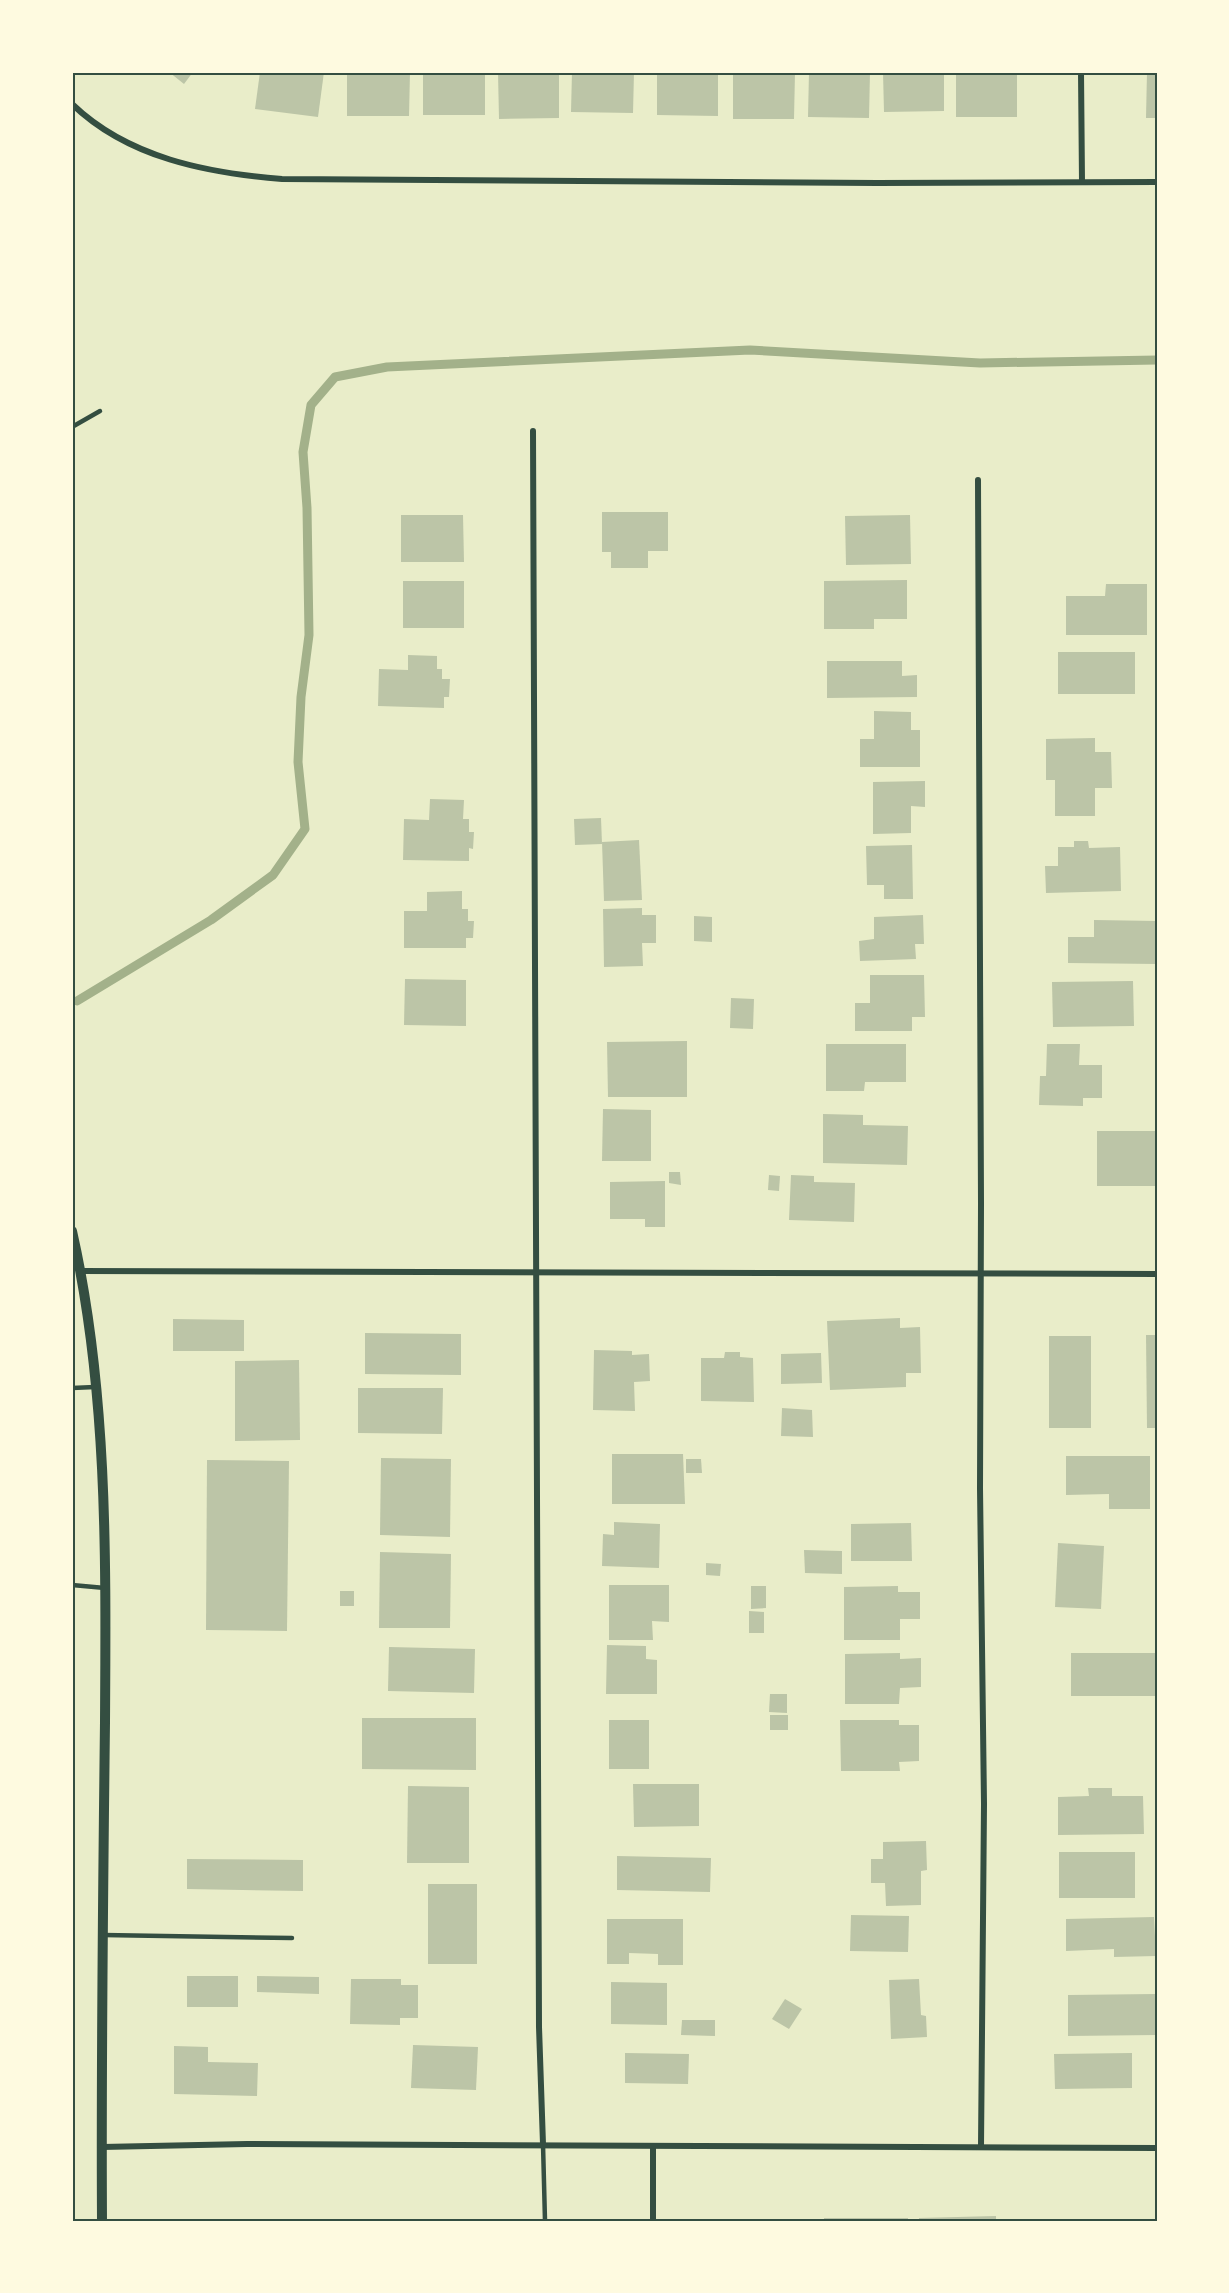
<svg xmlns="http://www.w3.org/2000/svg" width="1229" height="2293" viewBox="0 0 1229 2293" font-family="'Archivo Narrow',sans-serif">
<rect width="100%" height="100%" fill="#e9edc9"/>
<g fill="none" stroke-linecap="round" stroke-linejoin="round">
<path stroke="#a3b18a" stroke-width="9" d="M 77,1001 L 211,920 L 273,875 L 305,829 L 298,762 L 301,697 L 309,635 L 307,508 L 303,452 L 311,405 L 335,377 L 387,367 L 750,350 L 980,363 L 1157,360"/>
</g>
<g fill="#bcc5a7">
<path d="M 169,72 L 193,72 L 184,84 Z"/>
<path d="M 260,72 L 324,72 L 318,117 L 255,109 Z"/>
<path d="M 347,72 L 410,72 L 409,116 L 347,116 Z"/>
<rect x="423" y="72" width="62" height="43"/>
<path d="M 498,72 L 559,72 L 559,118 L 499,119 Z"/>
<path d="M 572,72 L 634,72 L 633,113 L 571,112 Z"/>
<path d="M 657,72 L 718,72 L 718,116 L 657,115 Z"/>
<path d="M 733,72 L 795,72 L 794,119 L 733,119 Z"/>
<path d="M 809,72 L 870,72 L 869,118 L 808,117 Z"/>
<path d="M 883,72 L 944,72 L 944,111 L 884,112 Z"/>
<rect x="956" y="72" width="61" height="45"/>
<path d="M 1147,72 L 1157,72 L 1157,118 L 1146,118 Z"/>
<path d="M 602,512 L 668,512 L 668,551 L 648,551 L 648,568 L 611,568 L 611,552 L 602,552 Z"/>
<path d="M 401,515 L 463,515 L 464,562 L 401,562 Z"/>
<path d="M 910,515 L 911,564 L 846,565 L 845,516 Z"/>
<path d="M 907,580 L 907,619 L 874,619 L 874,629 L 824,629 L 824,581 Z"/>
<rect x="403" y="581" width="61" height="47"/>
<path d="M 1106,584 L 1147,584 L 1147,635 L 1066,635 L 1066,596 L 1105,596 Z"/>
<rect x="1058" y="652" width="77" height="42"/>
<path d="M 408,655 L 437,656 L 437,669 L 442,669 L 442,679 L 450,679 L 449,697 L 444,697 L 444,708 L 378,706 L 379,669 L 408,670 Z"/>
<path d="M 827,661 L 902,661 L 902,676 L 917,675 L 917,697 L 827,698 Z"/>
<path d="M 874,711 L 911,712 L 911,730 L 920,730 L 920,767 L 860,767 L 860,739 L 874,739 Z"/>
<path d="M 1095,738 L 1095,752 L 1111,752 L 1112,788 L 1095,788 L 1095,816 L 1055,816 L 1055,780 L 1046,780 L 1046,739 Z"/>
<path d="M 925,781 L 925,807 L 911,806 L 911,833 L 873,834 L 873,782 Z"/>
<path d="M 430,799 L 464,800 L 463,819 L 469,819 L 469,832 L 474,832 L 473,849 L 469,848 L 469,861 L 403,860 L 404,819 L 429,820 Z"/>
<path d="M 601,818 L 602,844 L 575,845 L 574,819 Z"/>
<path d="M 639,840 L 642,900 L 604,901 L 602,842 Z"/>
<path d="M 1074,841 L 1088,841 L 1089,848 L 1120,847 L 1121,891 L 1046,893 L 1045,866 L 1058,866 L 1058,847 L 1074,847 Z"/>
<path d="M 912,845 L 913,899 L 884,899 L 884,885 L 867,885 L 866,846 Z"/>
<path d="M 462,891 L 462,909 L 468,909 L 468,921 L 474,921 L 473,938 L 466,938 L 466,948 L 404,948 L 404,911 L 427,911 L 427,892 Z"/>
<path d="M 642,908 L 642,915 L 656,915 L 656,943 L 642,943 L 643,966 L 604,967 L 603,909 Z"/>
<path d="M 923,915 L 924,944 L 915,944 L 916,959 L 860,961 L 859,941 L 874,939 L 874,917 Z"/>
<path d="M 694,916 L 712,917 L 712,942 L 694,941 Z"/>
<path d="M 1094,920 L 1157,921 L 1157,964 L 1068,963 L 1068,937 L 1094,937 Z"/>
<path d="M 870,975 L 924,975 L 925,1017 L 912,1017 L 912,1031 L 855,1031 L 855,1003 L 870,1003 Z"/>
<path d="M 405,979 L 466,980 L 466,1026 L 404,1025 Z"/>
<path d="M 1133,981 L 1134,1026 L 1053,1027 L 1052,982 Z"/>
<path d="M 731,998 L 754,999 L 753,1029 L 730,1028 Z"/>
<path d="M 687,1041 L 687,1097 L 608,1097 L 607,1042 Z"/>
<path d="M 826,1044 L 906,1044 L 906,1082 L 865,1082 L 864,1091 L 826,1091 Z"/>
<path d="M 1047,1044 L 1080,1044 L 1079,1065 L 1102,1065 L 1102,1098 L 1083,1098 L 1083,1106 L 1039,1105 L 1040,1076 L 1046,1076 Z"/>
<path d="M 603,1109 L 651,1110 L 651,1161 L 602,1161 Z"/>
<path d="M 823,1114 L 863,1115 L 863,1125 L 908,1126 L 907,1165 L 823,1163 Z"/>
<path d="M 1097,1131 L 1157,1131 L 1156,1186 L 1097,1186 Z"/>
<path d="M 669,1172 L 680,1172 L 681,1185 L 669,1183 Z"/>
<path d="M 769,1175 L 780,1176 L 779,1191 L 768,1190 Z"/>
<path d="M 791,1175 L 814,1176 L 814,1182 L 855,1183 L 854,1222 L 789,1220 Z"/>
<path d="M 665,1181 L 665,1227 L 645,1227 L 645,1219 L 610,1219 L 610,1182 Z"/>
<path d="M 900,1318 L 900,1328 L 920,1327 L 921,1373 L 906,1373 L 906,1387 L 830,1390 L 827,1321 Z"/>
<path d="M 173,1319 L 244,1320 L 244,1351 L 173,1351 Z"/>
<path d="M 365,1333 L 461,1334 L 461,1375 L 365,1374 Z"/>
<path d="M 1146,1335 L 1157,1335 L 1157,1428 L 1147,1428 Z"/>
<rect x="1049" y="1336" width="42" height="92"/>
<path d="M 594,1350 L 632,1351 L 632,1355 L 649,1354 L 650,1381 L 634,1382 L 635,1411 L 593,1410 Z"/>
<path d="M 725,1352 L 740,1352 L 740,1357 L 753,1358 L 754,1402 L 701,1401 L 701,1358 L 724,1358 Z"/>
<path d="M 821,1353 L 822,1383 L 781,1384 L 781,1354 Z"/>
<path d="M 299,1360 L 300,1440 L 235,1441 L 235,1361 Z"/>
<path d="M 358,1388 L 443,1388 L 442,1434 L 358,1433 Z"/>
<path d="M 782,1408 L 812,1410 L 813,1437 L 781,1436 Z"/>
<path d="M 612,1454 L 683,1454 L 685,1504 L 612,1504 Z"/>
<path d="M 1066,1456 L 1150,1456 L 1150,1509 L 1109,1509 L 1109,1494 L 1066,1495 Z"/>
<path d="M 381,1458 L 451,1459 L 450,1537 L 380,1535 Z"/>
<path d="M 686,1459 L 701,1459 L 702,1473 L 686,1473 Z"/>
<path d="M 207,1460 L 289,1461 L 287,1631 L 206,1630 Z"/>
<path d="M 614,1522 L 660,1524 L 659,1568 L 602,1566 L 603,1534 L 614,1535 Z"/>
<path d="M 911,1523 L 912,1561 L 851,1561 L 851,1524 Z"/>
<path d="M 1058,1543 L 1104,1546 L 1101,1609 L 1055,1607 Z"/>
<path d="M 804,1550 L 842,1551 L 842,1574 L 805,1573 Z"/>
<path d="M 380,1552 L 451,1554 L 450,1628 L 379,1628 Z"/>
<path d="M 706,1563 L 721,1564 L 720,1576 L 706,1575 Z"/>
<path d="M 609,1585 L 669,1585 L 669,1622 L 652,1621 L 653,1640 L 609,1640 Z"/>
<path d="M 751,1586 L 766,1586 L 766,1608 L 751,1609 Z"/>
<path d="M 898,1586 L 898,1592 L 920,1592 L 920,1619 L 900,1619 L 900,1640 L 844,1640 L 844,1587 Z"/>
<rect x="340" y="1591" width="14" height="15"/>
<path d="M 749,1611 L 764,1612 L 764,1633 L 749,1633 Z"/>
<path d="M 607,1645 L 646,1646 L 646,1659 L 657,1660 L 657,1694 L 606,1694 Z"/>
<path d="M 389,1647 L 475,1649 L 474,1693 L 388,1691 Z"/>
<path d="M 900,1653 L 900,1659 L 921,1658 L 921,1687 L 900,1688 L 899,1704 L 845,1704 L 845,1654 Z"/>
<rect x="1071" y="1653" width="86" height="43"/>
<path d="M 770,1694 L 787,1694 L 787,1713 L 769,1712 Z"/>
<rect x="770" y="1715" width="18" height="15"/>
<path d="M 362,1718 L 476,1718 L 476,1770 L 362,1769 Z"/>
<rect x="609" y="1720" width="40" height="49"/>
<path d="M 840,1720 L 899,1720 L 899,1725 L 919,1725 L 919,1761 L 899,1762 L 900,1771 L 841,1771 Z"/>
<path d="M 633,1784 L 699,1784 L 699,1826 L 634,1827 Z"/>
<path d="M 408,1786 L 469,1787 L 469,1863 L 407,1863 Z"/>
<path d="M 1088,1788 L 1112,1788 L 1112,1796 L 1143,1796 L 1144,1834 L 1058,1835 L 1058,1797 L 1089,1796 Z"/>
<path d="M 926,1841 L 927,1870 L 921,1871 L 921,1905 L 886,1906 L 885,1883 L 871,1883 L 871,1859 L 883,1859 L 883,1842 Z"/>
<rect x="1059" y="1852" width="76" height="46"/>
<path d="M 617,1856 L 711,1858 L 710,1892 L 617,1890 Z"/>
<path d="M 187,1859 L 303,1860 L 303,1891 L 187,1889 Z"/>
<rect x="428" y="1884" width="49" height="80"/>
<path d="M 851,1915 L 909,1916 L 908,1952 L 850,1951 Z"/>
<path d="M 1154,1917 L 1156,1956 L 1114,1957 L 1114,1949 L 1066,1951 L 1066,1919 Z"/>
<path d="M 607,1919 L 683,1919 L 683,1965 L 658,1965 L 658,1954 L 629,1953 L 629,1964 L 607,1964 Z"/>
<rect x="187" y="1976" width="51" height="31"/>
<path d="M 257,1976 L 319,1977 L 319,1994 L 257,1992 Z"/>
<path d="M 351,1979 L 401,1979 L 401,1985 L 418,1985 L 418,2018 L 400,2018 L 400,2025 L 350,2024 Z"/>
<path d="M 919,1979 L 921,2015 L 926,2016 L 927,2037 L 891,2039 L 889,1980 Z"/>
<path d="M 611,1982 L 667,1983 L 667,2025 L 611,2024 Z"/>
<path d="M 1155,1994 L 1156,2035 L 1068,2036 L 1068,1995 Z"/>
<path d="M 785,1999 L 802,2009 L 789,2029 L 772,2019 Z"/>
<path d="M 682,2020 L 715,2020 L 715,2036 L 681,2035 Z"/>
<path d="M 413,2045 L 478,2047 L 476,2090 L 411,2088 Z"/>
<path d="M 174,2046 L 208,2047 L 208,2062 L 258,2063 L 257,2096 L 174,2094 Z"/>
<path d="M 625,2053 L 689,2054 L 688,2084 L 625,2083 Z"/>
<path d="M 1132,2053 L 1132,2088 L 1055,2089 L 1054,2054 Z"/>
<path d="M 996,2216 L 996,2221 L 919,2221 L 919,2218 Z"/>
<rect x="824" y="2218" width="84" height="3"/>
</g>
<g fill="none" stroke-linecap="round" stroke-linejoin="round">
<g stroke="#344e41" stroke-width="4.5">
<path d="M 72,427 L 100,411"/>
<path d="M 72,1388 L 95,1387"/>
<path d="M 72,1585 L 105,1588"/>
<path d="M 103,1935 L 292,1938"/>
<path d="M 543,2144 L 545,2221"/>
</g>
<g stroke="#344e41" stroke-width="6">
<path d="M 1081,72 L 1082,182"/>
<path d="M 72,104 C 128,158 207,173 282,179 L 877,183 L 1157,182"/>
<path d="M 533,431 L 539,2027 L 543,2144"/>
<path d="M 978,480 L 981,1204 L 980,1488 L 984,1804 L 981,2147"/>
<path d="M 81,1271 L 1157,1274"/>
<path d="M 653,2146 L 653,2221"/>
<path d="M 102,2147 L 247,2144 L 1157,2148"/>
</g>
<path stroke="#344e41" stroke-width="10" d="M 72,1231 C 108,1390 106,1560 105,1722 C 103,1889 101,2055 102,2221"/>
</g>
<rect width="1229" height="2293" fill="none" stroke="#fefae0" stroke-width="147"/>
<rect x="74" y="74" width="1082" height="2146" fill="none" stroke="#344e41" stroke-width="2"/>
</svg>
